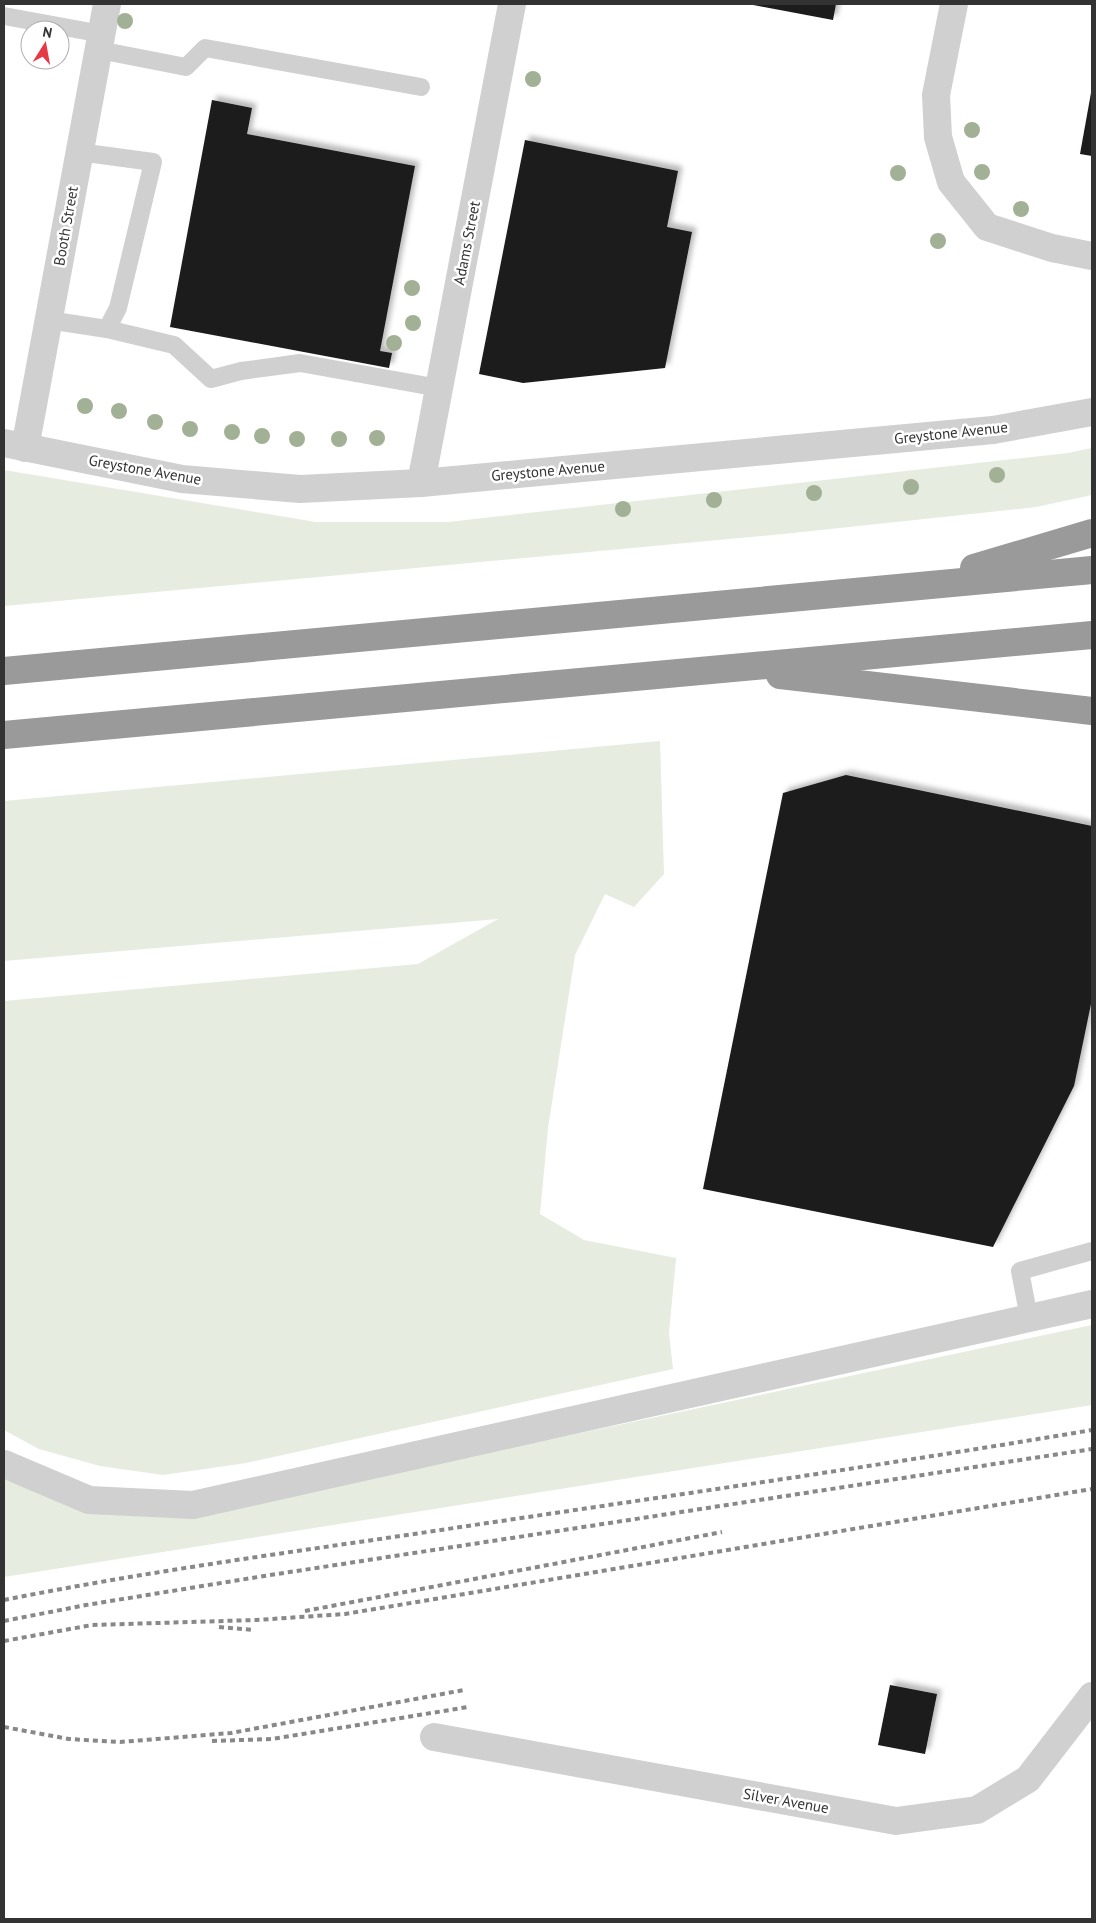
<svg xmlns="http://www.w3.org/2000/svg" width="1096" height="1923" viewBox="0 0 1096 1923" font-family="'PT Sans',sans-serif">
<defs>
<filter id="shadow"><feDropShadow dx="4.5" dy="-4.5" stdDeviation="2.5" flood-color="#0004"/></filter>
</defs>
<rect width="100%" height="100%" fill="#fff"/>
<g fill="#e6ecdf">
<path d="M 1092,448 L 1092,495 L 1036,507 L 783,534 L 4,606 L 4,470 L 316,522 L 448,522 L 1068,453 Z"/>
<path d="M 660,741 L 664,874 L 634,907 L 605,894 L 575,955 L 548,1128 L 540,1214 L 584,1240 L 676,1258 L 669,1333 L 673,1369 L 246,1463 L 163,1475 L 100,1466 L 39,1449 L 4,1430 L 4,1001 L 418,964 L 498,919 L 4,961 L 4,801 Z"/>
<path d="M 1092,1325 L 1092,1405 L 4,1577 L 4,1480 L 215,1510 Z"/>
</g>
<g fill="#1a1a1a" filter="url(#shadow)">
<path d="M 748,4 L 836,4 L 833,20 Z"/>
<path d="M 1091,93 L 1092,93 L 1092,156 L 1080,154 Z"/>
<path d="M 212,100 L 252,108 L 247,134 L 415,166 L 380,351 L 392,353 L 389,368 L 170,327 Z"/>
<path d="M 525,140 L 678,171 L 667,227 L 692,232 L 665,368 L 523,383 L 479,374 Z"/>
<path d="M 846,775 L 1092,826 L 1092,999 L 1074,1086 L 993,1247 L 703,1189 L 783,793 Z"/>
<path d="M 890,1685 L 937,1694 L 925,1754 L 878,1745 Z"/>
</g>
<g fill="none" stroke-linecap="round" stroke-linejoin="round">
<g stroke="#d0d0d0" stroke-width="18">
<path d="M 4,16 L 102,34"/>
<path d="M 99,50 L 186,67 L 205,48 L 421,87"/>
<path d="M 79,152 L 153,162 L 118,308 L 107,329"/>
<path d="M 48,320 L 107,329 L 174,345 L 211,379 L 241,371 L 300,363 L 439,388"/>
<path d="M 1029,1318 L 1020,1271 L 1092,1251"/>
</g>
<g stroke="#d0d0d0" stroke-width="28">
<path d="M 954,4 L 936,95 L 938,137 L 951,182 L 987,227 L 1052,248 L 1092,256"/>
<path d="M 4,443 L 182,479 L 300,489 L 421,483 L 993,430 L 1092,412"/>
<path d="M 25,448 L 107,4"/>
<path d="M 421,483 L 512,4"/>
<path d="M 4,1464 L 89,1500 L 193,1505 L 1092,1304"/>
<path d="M 434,1737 L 896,1821 L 977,1810 L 1028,1779 L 1092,1696"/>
</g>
<g stroke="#9a9a9a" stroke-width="28">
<path d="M 974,568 L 1092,533"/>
<path d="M 4,671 L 1092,570"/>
<path d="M 780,675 L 1092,711"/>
<path d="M 4,735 L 1092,635"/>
</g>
<g stroke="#888" stroke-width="4" stroke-dasharray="5 4" stroke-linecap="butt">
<path d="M 4,1600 C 139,1573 277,1554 414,1534 C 640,1500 867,1468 1092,1430"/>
<path d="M 305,1611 L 722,1532"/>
<path d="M 4,1621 L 86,1605 L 264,1576 L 1092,1449"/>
<path d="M 219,1627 L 254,1630"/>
<path d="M 4,1641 L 92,1625 L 256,1620 L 345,1614 L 1092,1489"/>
<path d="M 4,1727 L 69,1739 L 120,1742 L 231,1733 L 464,1690"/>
<path d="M 212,1741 L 272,1739 L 468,1707"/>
</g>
</g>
<g fill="#a2b095">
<circle cx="125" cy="21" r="8"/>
<circle cx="533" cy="79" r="8"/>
<circle cx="972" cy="130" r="8"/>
<circle cx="982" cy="172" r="8"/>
<circle cx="898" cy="173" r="8"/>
<circle cx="1021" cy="209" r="8"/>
<circle cx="938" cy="241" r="8"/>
<circle cx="412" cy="288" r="8"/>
<circle cx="413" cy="323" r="8"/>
<circle cx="394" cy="343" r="8"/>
<circle cx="85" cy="406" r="8"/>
<circle cx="119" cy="411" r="8"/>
<circle cx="155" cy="422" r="8"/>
<circle cx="190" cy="429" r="8"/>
<circle cx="232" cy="432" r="8"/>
<circle cx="262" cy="436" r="8"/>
<circle cx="377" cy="438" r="8"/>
<circle cx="297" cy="439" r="8"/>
<circle cx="339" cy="439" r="8"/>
<circle cx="997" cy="475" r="8"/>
<circle cx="911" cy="487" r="8"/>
<circle cx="814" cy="493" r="8"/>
<circle cx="714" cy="500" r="8"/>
<circle cx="623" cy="509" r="8"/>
</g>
<g text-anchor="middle" stroke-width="5" stroke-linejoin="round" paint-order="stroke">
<g font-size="15" fill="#333" stroke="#fff">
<text transform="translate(66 226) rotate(-80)" y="5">Booth Street</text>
<text transform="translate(467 243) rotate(-79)" y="5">Adams Street</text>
<text transform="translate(951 433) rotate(-6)" y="5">Greystone Avenue</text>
<text transform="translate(145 470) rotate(10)" y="5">Greystone Avenue</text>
<text transform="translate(548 471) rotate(-5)" y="5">Greystone Avenue</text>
<text transform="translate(786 1801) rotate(10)" y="5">Silver Avenue</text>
</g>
</g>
<rect width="1096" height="1923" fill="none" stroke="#333333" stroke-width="10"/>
<g transform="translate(45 45) rotate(11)"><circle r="24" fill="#ffffff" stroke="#adadad"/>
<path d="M0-4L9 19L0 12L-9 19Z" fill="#e63946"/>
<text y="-8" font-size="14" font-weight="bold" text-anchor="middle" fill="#333333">N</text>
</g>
</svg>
